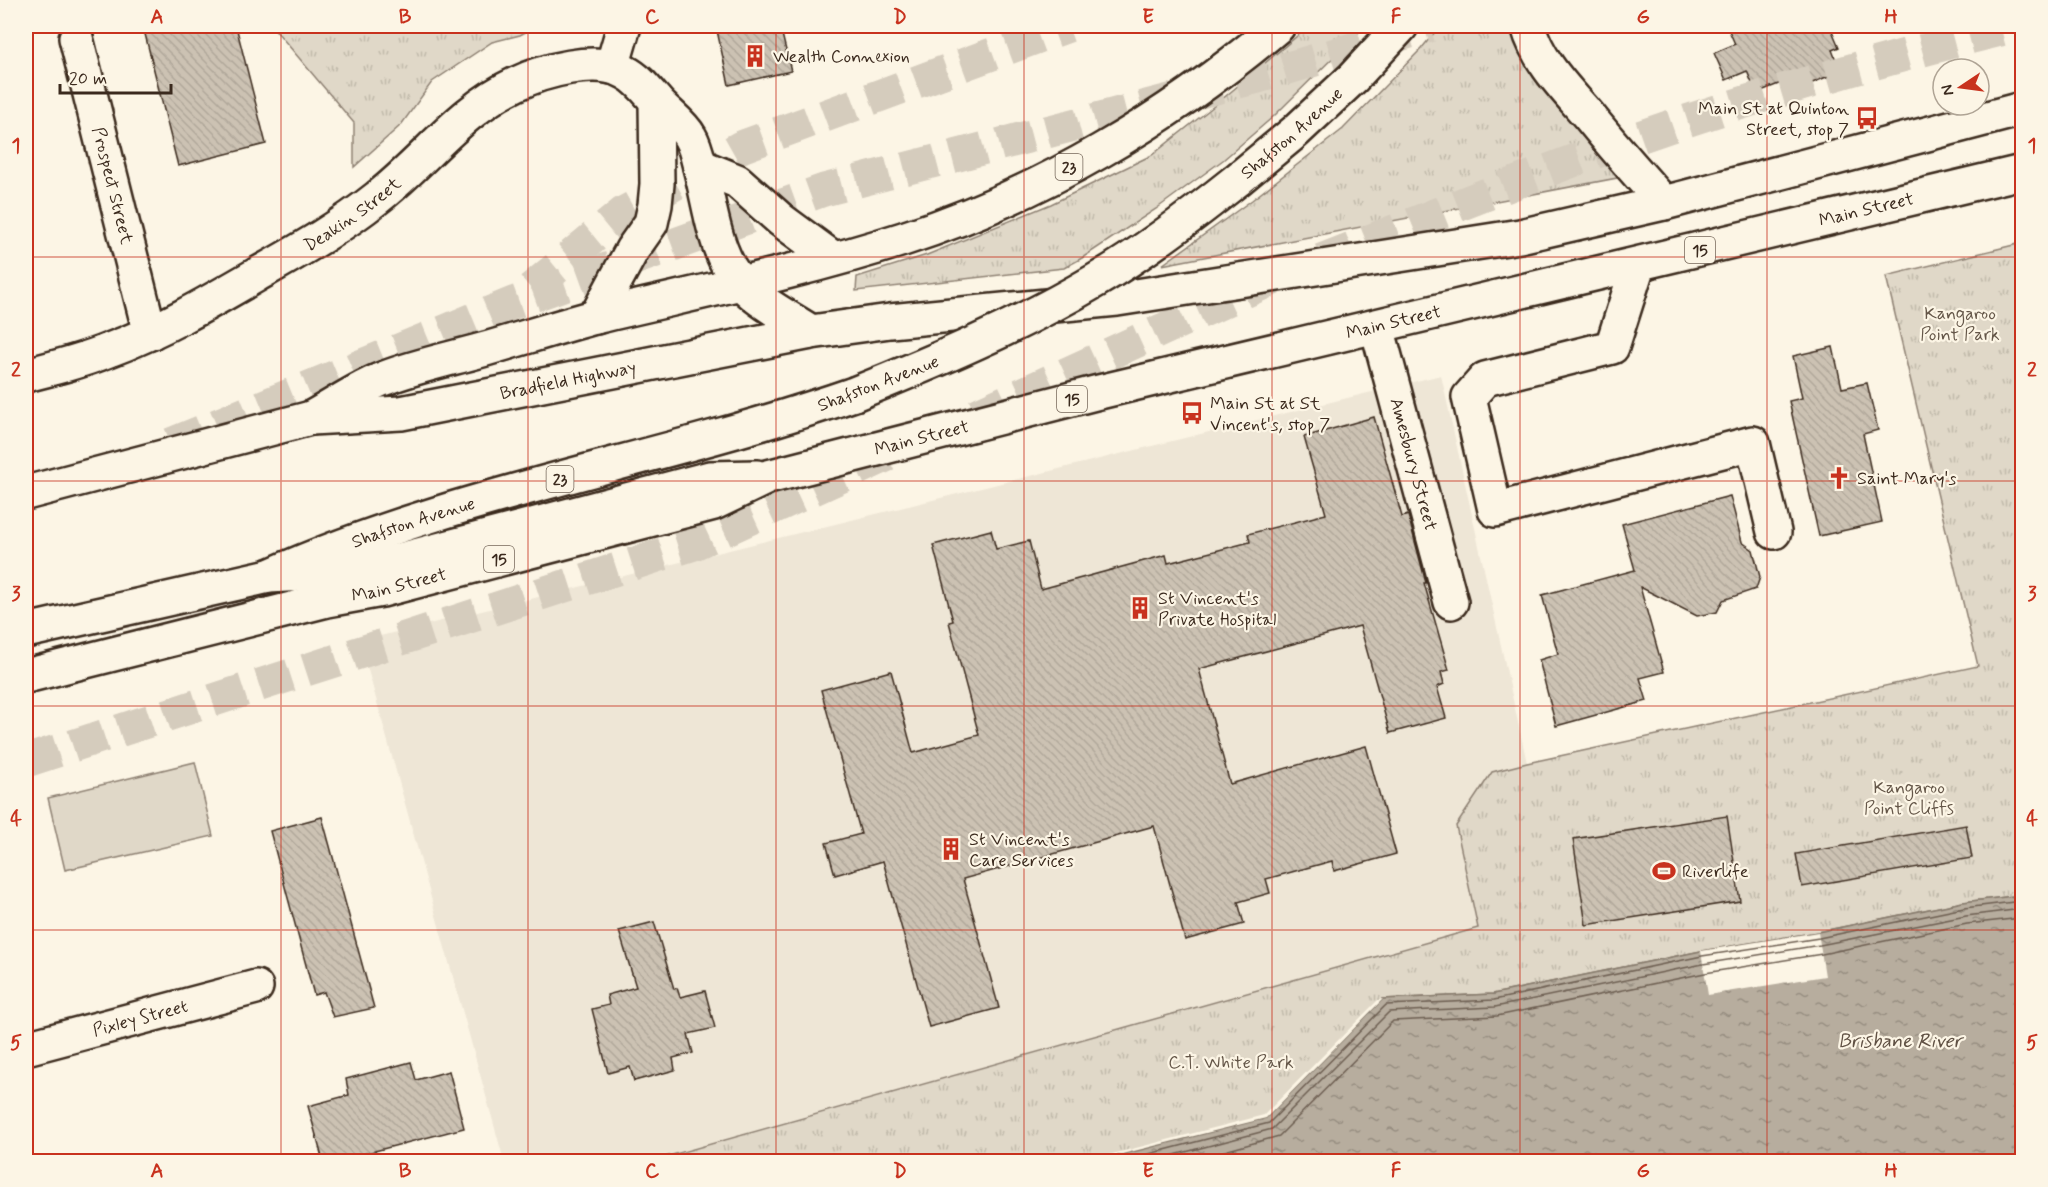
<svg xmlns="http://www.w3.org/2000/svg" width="2048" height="1187" viewBox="0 0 2048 1187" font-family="Mynerve,sans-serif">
<defs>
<pattern id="grass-tufts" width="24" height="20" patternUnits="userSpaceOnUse" patternTransform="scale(1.5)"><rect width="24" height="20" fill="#e0d8c8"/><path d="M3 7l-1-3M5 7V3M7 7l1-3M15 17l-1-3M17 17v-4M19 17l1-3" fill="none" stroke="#c1baab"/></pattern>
<pattern id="water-ripples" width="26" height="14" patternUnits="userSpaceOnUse" patternTransform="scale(1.5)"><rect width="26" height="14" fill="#b7ad9e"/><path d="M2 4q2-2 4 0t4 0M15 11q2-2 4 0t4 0" fill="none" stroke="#968d80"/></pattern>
<pattern id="building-back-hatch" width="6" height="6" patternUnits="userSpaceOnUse" patternTransform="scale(1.5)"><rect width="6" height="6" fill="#ccc2b3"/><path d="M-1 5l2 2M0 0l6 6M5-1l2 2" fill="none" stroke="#b0a79a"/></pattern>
</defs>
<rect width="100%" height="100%" fill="#fcf5e5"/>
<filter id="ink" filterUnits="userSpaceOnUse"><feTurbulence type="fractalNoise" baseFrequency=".0167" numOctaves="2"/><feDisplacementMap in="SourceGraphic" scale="12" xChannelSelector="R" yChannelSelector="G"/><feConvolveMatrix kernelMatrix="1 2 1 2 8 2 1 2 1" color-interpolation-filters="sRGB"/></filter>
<g filter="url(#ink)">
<path fill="#eee6d6" d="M 1441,375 L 1527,763 L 1492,772 L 1457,826 L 1479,928 L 647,1161 L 504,1161 L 360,641 Z"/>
<g fill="url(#grass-tufts)" stroke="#8e8173" stroke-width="1.5">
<path d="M 272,26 L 537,26 L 520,35 L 492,42 L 432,82 L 401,125 L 354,167 L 354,123 Z"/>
<path d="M 1309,26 L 1365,26 L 1274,116 L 1223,160 L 1156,209 L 1082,258 L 1064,268 L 856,291 L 857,277 L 927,255 L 1051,204 L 1152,155 L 1214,106 Z"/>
<path d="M 1440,26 L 1508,26 L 1521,50 L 1618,170 L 1617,178 L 1162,265 L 1252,200 L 1343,129 L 1421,49 Z"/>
<path d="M 2022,243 L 2022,895 L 1963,902 L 1818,932 L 1701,951 L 1493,994 L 1383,999 L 1266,1118 L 1093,1161 L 647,1162 L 1478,928 L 1456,826 L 1492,772 L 1527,763 L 1978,666 L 1886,276 Z"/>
</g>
<path fill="#e0d8c8" stroke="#8e8173" stroke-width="1.5" d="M 195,762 L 213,836 L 65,870 L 48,798 Z"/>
<path fill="url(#water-ripples)" stroke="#85796b" stroke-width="1.5" d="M 2022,895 L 2022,1161 L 1093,1162 L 1266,1118 L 1383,999 L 1493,994 L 1701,951 L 1818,932 L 1963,902 Z"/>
<g fill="#fcf5e5">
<path d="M 1818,932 L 1825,976 L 1708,995 L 1701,951 Z"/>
<path d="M 1383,999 L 1266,1118 L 1090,1162 L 1093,1159 L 1264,1115 L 1378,1000 Z"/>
</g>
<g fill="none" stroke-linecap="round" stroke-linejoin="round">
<g stroke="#6d5e51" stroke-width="1.5">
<path d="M 1118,1162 L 1269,1123 L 1386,1005 L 1494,1000 L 1702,956 L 1819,938 L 1964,908 L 2022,901"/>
<path d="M 1148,1162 L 1272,1129 L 1389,1012 L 1495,1007 L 1703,964 L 1820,945 L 1966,916 L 2022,909"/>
<path d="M 1185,1162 L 1279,1136 L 1393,1021 L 1497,1016 L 1705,973 L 1822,954 L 1967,924 L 2022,918"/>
</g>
</g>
<g fill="url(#building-back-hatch)" stroke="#3b2a1e" stroke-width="1.5">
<path d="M 143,26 L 236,26 L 266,144 L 178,166 Z"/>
<path d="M 716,26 L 780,26 L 791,71 L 729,85 Z"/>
<path d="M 1727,26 L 1830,26 L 1839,47 L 1832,50 L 1836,60 L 1827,64 L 1831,75 L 1796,90 L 1791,79 L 1756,93 L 1747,71 L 1726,80 L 1714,53 L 1735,44 Z"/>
<path d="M 1833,347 L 1842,388 L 1867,383 L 1878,430 L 1863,434 L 1882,522 L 1819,536 L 1789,401 L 1802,398 L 1793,356 Z"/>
<path d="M 1374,417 L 1402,517 L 1408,515 L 1426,583 L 1424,583 L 1449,670 L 1441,672 L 1444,684 L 1437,687 L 1446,718 L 1390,733 L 1360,626 L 1199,669 L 1230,784 L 1366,746 L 1396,854 L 1334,871 L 1332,861 L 1266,879 L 1270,893 L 1238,902 L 1244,924 L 1185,940 L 1154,826 L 963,879 L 999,1008 L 929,1027 L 883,861 L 835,875 L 826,843 L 861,834 L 821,690 L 891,671 L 913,753 L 979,735 L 949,622 L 953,621 L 933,545 L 991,530 L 996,549 L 1029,541 L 1041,589 L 1166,555 L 1168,563 L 1250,542 L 1248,534 L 1326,514 L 1304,437 Z"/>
<path d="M 1730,496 L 1742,542 L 1753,550 L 1760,577 L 1756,589 L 1723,600 L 1717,612 L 1697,616 L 1640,587 L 1664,672 L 1640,678 L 1647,701 L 1556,726 L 1539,660 L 1558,654 L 1542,595 L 1635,570 L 1622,524 Z"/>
<path d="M 1727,816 L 1740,901 L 1586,925 L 1573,839 Z"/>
<path d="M 322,817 L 374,1008 L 333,1017 L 324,992 L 314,995 L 270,831 Z"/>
<path d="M 1966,825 L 1972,858 L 1802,887 L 1796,854 Z"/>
<path d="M 654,922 L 674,989 L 677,988 L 680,997 L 705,991 L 715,1028 L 688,1034 L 693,1053 L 673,1058 L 675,1070 L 634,1081 L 630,1067 L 608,1073 L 592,1009 L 609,1005 L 607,995 L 636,987 L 619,931 Z"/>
<path d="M 411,1062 L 416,1080 L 449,1071 L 464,1128 L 336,1161 L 323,1161 L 308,1106 L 349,1095 L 346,1079 Z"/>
</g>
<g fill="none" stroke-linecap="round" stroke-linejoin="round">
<g stroke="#d5ccbd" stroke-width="33" stroke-dasharray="33 16" stroke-linecap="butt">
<path d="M 1321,260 C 1406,227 1492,191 1578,159 C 1721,106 1868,63 2016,26"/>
<path d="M 531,289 L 623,213 L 741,147 L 1068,26"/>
<path d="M 976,415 L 1273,279"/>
<path d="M 171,444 L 513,303 L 824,190 L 1258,77 L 1430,26"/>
<path d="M 26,761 L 694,544 L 888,455"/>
</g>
<g stroke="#3b2a1e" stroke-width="38">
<g id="minor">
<path id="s1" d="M 76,38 L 150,333"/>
<path d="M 612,67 L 624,26"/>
<path d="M 1638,265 L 1612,347 L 1485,379 L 1469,397 L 1495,510 L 1753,443 L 1774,532"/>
<path d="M 596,317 L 632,250 L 651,223 L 655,205 L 657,184 L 656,101"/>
<path id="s2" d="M 1377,327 L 1451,602"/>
<path id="s3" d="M 26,375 C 54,368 82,361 109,350 C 163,330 215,299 265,270 C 304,248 342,226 377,198 C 425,161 460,110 516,84 C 543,71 596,56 625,72 C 639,79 648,92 658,103 C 668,114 683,124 690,137 C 696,147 698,160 701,171 C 709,202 713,237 728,265 C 746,297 782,313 811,332"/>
<path id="s4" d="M 26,1048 L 256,987"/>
</g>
</g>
<g stroke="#3b2a1e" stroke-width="38">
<g id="major">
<path d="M 700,166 L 737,181 L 781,220 L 834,259"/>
<path id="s5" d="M 1237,180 L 1295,132 L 1353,78 L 1401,26"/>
<path d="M 311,418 C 335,405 360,387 385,378 C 416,366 450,359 482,350 C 521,339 560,326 599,316 C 700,292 804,271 903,239 C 1040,195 1168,119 1278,26"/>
<path id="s6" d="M 269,576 C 456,492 661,461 854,394"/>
</g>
</g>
<g stroke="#3b2a1e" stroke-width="38">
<g id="highway">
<path d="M 1528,26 C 1538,62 1565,88 1589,116 C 1613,146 1638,174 1664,203"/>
<path id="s7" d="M 26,493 L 311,418 L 401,413 L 811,332 L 890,321 L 1117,299 L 1520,236 L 1664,203 L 2022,109"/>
<path d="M 26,631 L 269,576 L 321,573 L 385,564 L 710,478 L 757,477"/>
<path id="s8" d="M 26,676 L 327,600 L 382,590 L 714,503 L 768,477 L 1095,393 L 2022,172"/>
</g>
</g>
<use href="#minor" stroke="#fcf5e5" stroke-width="33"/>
<use href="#major" stroke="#fcf5e5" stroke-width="33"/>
<use href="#highway" stroke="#fcf5e5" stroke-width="33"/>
<g stroke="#3b2a1e" stroke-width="38" stroke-linecap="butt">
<path id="major-bridge" d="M 854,394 C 936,361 1019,326 1095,281 C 1145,252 1192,216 1237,180"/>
</g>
<use href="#major-bridge" stroke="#fcf5e5" stroke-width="33"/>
</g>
</g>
<path fill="none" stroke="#c8321e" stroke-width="1.5" stroke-opacity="0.55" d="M 281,26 L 281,1162M 528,26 L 528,1162M 776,26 L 776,1162M 1024,26 L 1024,1162M 1272,26 L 1272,1162M 1520,26 L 1520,1162M 1767,26 L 1767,1162M 26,257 L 2022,257M 26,481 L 2022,481M 26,706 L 2022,706M 26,930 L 2022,930"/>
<defs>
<g id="building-bare" transform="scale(1.8)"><path d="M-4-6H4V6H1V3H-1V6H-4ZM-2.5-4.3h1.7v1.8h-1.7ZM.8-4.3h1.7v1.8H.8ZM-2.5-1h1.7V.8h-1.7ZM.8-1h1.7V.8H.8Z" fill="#c8321e" stroke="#fcf5e5" stroke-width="2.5" paint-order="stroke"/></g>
<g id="bus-bare" transform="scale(1.8)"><path d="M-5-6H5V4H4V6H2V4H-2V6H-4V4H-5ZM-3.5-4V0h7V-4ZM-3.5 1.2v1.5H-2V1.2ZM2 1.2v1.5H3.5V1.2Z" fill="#c8321e" stroke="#fcf5e5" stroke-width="2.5" paint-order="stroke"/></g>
<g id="church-bare" transform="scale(1.8)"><path d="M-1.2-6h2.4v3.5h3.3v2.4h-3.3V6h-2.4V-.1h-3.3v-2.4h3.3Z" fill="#c8321e" stroke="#fcf5e5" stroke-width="2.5" paint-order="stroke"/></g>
<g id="stadium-bare" transform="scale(1.8)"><path d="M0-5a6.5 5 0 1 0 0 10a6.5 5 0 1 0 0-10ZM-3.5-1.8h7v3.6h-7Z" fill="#c8321e" stroke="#fcf5e5" stroke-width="2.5" paint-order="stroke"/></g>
</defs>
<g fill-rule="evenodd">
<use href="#building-bare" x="755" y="56"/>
<use href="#bus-bare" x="1867" y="118"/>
<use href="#bus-bare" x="1192" y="413"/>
<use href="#church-bare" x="1839" y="478"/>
<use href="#building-bare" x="1140" y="608"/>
<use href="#building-bare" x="951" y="849"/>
<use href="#stadium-bare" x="1664" y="871"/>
</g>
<g text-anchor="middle" stroke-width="4.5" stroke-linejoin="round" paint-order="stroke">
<g fill="#fcf5e5" stroke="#75675a" stroke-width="1.5">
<rect x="1055.5" y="154" width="27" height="26" rx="4.5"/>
<rect x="1685" y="237" width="30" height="26" rx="4.5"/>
<rect x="1057" y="386" width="30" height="26" rx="4.5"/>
<rect x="546.5" y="466" width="27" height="26" rx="4.5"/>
<rect x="484" y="546" width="30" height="26" rx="4.5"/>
</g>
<g font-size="16" font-weight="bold" fill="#3b2a1e">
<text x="1069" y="173">23</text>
<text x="1700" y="256">15</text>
<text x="1072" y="405">15</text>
<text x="560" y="485">23</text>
<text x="499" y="565">15</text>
</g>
<g font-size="18" fill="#3b2a1e" stroke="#fcf5e5" text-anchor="start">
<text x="773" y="62">Wealth Connexion</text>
<text x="1849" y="114" text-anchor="end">Main St at Quinton<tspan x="1849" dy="21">Street, stop 7</tspan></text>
<text x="1210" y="409">Main St at St<tspan x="1210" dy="21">Vincent's, stop 7</tspan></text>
<text x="1857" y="484">Saint Mary's</text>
<text x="1158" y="604">St Vincent's<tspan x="1158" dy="21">Private Hospital</tspan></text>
<text x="969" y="845">St Vincent's<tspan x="969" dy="21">Care Services</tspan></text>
<text x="1682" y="877">Riverlife</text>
</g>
<g font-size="18" fill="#3b2a1e" stroke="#fcf5e5">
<text dy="6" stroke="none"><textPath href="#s5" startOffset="72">Shafston Avenue</textPath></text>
<text dy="6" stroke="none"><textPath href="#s1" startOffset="152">Prospect Street</textPath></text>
<text dy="6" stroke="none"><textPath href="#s8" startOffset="1900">Main Street</textPath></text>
<text dy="6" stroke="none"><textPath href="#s3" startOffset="366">Deakin Street</textPath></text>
<text dy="6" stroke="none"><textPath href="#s8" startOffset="1414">Main Street</textPath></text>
<text dy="6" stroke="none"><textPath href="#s7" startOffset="555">Bradfield Highway</textPath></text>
<text transform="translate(878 383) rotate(-21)" y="6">Shafston Avenue</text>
<text dy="6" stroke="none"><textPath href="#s8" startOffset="928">Main Street</textPath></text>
<text dy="6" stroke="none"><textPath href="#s2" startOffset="142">Amesbury Street</textPath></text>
<text dy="6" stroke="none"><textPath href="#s6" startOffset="154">Shafston Avenue</textPath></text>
<text dy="6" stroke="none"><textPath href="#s8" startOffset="384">Main Street</textPath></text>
<text dy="6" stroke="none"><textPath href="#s4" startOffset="118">Pixley Street</textPath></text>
</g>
<g font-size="18" fill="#645648" stroke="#fcf5e5">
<text x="1960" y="319">Kangaroo<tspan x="1960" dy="21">Point Park</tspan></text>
<text x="1909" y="793">Kangaroo<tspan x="1909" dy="21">Point Cliffs</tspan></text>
<text x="1231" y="1068">C.T. White Park</text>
</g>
<g font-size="20" font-style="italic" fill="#605144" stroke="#fcf5e5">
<text x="1900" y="1047">Brisbane River</text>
</g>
</g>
<rect width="2048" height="1187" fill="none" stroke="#fcf5e5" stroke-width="66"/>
<g transform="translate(1961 87) rotate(257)"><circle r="28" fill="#fcf5e5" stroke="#afa495" stroke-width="1.5"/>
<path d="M0-4.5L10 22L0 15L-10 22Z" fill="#c8321e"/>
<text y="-9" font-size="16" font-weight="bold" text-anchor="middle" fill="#3b2a1e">N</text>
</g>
<path d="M60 84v9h111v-9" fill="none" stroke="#3b2a1e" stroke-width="3"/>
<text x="69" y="84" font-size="18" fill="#3b2a1e" stroke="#fcf5e5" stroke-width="4.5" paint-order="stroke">20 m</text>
<rect x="33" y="33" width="1982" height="1121" fill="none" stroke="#c8321e" stroke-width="2"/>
<g font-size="20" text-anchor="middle" font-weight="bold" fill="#c8321e">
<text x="157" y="23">A</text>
<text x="405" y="23">B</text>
<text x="652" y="23">C</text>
<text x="900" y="23">D</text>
<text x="1148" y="23">E</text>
<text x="1396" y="23">F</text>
<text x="1643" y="23">G</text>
<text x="1891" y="23">H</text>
<text x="16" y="152">1</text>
<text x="2032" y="152">1</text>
<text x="16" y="376">2</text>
<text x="2032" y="376">2</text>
<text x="16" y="600">3</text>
<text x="2032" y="600">3</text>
<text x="16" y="825">4</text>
<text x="2032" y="825">4</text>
<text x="16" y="1049">5</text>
<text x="2032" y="1049">5</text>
<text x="157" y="1177">A</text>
<text x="405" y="1177">B</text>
<text x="652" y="1177">C</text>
<text x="900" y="1177">D</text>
<text x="1148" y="1177">E</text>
<text x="1396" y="1177">F</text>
<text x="1643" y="1177">G</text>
<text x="1891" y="1177">H</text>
</g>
</svg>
